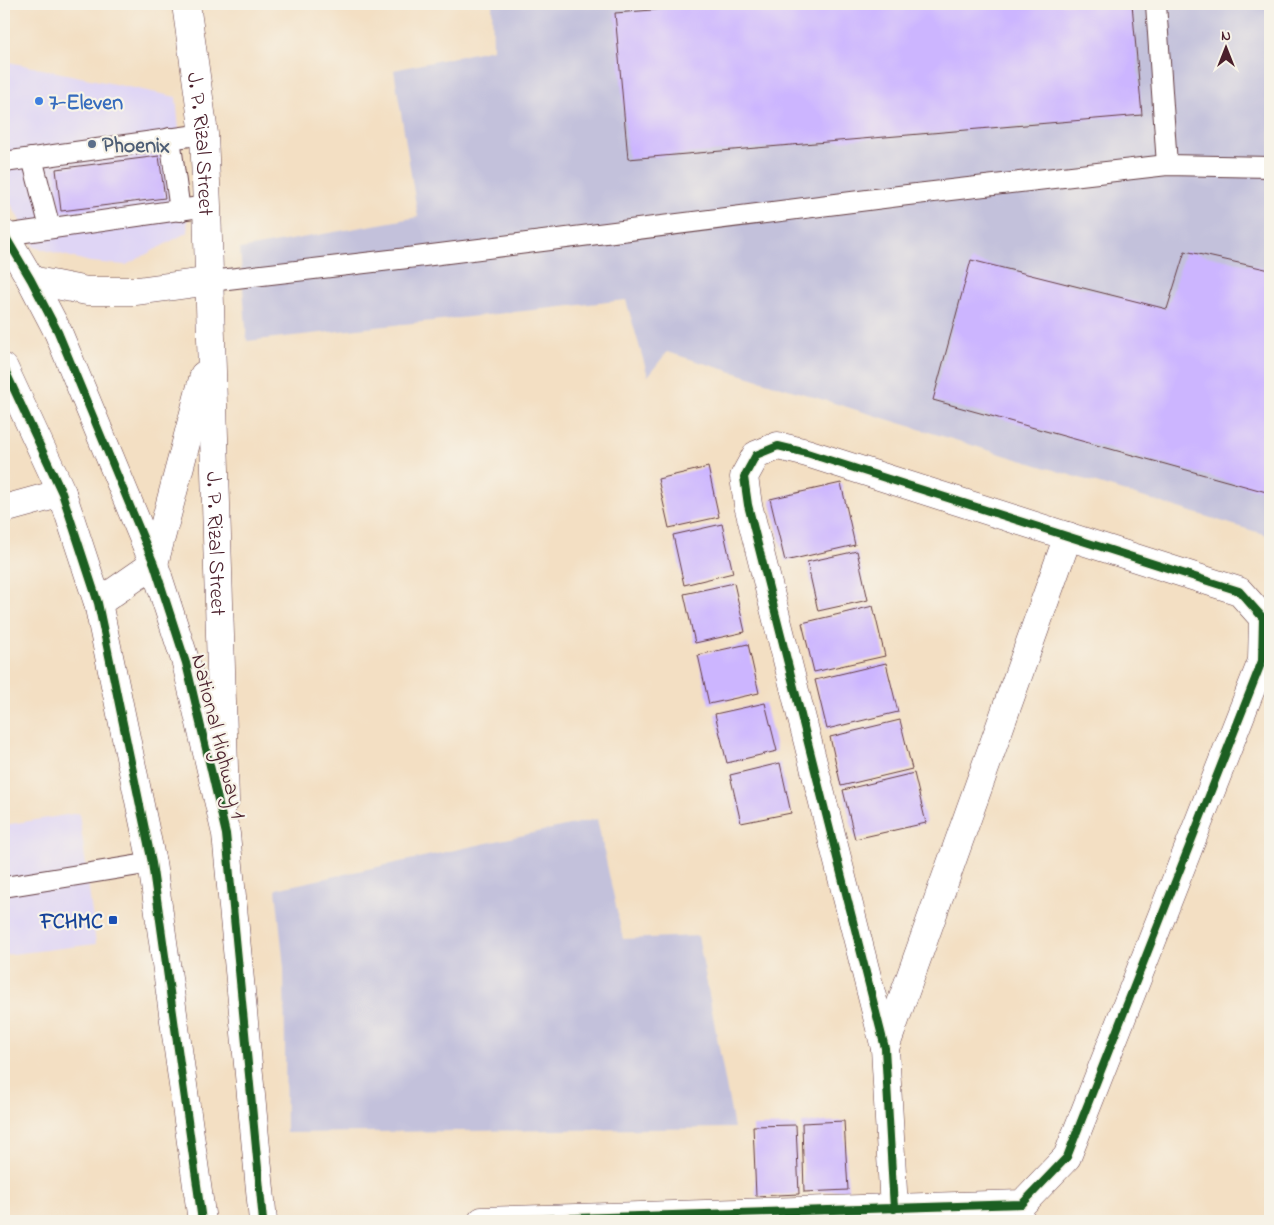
<svg xmlns="http://www.w3.org/2000/svg" width="1274" height="1225" viewBox="0 0 1274 1225" font-family="'Indie Flower',sans-serif">
<rect width="100%" height="100%" fill="#f7f3e8"/>
<filter id="ink" filterUnits="userSpaceOnUse"><feTurbulence type="fractalNoise" baseFrequency=".02" numOctaves="2"/><feDisplacementMap in="SourceGraphic" scale="10" xChannelSelector="R" yChannelSelector="G"/><feConvolveMatrix kernelMatrix="1 2 1 2 8 2 1 2 1" color-interpolation-filters="sRGB"/></filter>
<filter id="wash" filterUnits="userSpaceOnUse"><feTurbulence type="fractalNoise" baseFrequency=".0096" numOctaves="4" result="noise"/><feDisplacementMap in="SourceGraphic" scale="20" xChannelSelector="R" yChannelSelector="G"/><feGaussianBlur stdDeviation="1.12" result="paint"/><feColorMatrix in="noise" values="0 0 0 0 0 0 0 0 0 0 0 0 0 0 0 0 0 1.4 0 .05"/><feComposite in="paint" operator="in"/></filter>
<g filter="url(#wash)">
<rect width="100%" height="100%" fill="#f3dfc3"/>
<g fill="#dfd5f5">
<path d="M 4,61 L 176,97 L 188,232 L 126,265 L 90,262 L 34,247 L 4,191 Z"/>
<path d="M 79,813 L 96,944 L 4,955 L 4,825 Z"/>
</g>
<g fill="#c3c1db">
<path d="M 492,4 L 1270,4 L 1270,536 L 667,352 L 648,376 L 626,300 L 247,341 L 240,249 L 418,217 L 394,70 L 493,49 Z"/>
<path d="M 597,819 L 623,939 L 698,936 L 734,1128 L 286,1133 L 284,968 L 276,889 Z"/>
</g>
<g id="blocks">
<g fill="#ccb5ff">
<path d="M 726,4 L 1132,4 L 1142,115 L 628,159 L 615,13 Z"/>
<path d="M 159,156 L 165,198 L 61,211 L 56,169 Z"/>
<path d="M 1185,251 L 1270,270 L 1270,493 L 933,400 L 971,260 L 1167,309 Z"/>
<path d="M 708,467 L 719,517 L 669,528 L 658,479 Z"/>
<path d="M 841,483 L 855,545 L 785,561 L 770,499 Z"/>
<path d="M 722,524 L 733,573 L 684,585 L 673,535 Z"/>
<path d="M 857,551 L 868,600 L 818,611 L 807,562 Z"/>
<path d="M 734,583 L 745,632 L 695,643 L 684,594 Z"/>
<path d="M 873,606 L 885,656 L 814,672 L 802,623 Z"/>
<path d="M 748,644 L 759,693 L 709,704 L 698,655 Z"/>
<path d="M 886,663 L 898,712 L 827,729 L 815,680 Z"/>
<path d="M 765,703 L 777,751 L 727,763 L 715,714 Z"/>
<path d="M 900,720 L 912,769 L 841,786 L 830,737 Z"/>
<path d="M 780,763 L 791,813 L 741,823 L 730,775 Z"/>
<path d="M 914,773 L 926,823 L 855,839 L 843,790 Z"/>
<path d="M 844,1121 L 848,1190 L 804,1192 L 802,1123 Z"/>
<path d="M 796,1125 L 799,1194 L 756,1196 L 753,1126 Z"/>
</g>
</g>
</g>
<g filter="url(#ink)">
<use href="#blocks" fill-opacity="0" stroke="#633c42" stroke-width="1"/>
<g fill="none" stroke-linecap="round" stroke-linejoin="round">
<g stroke="#633c42" stroke-width="22">
<g id="lane">
<path d="M 1156,4 L 1167,165"/>
<path d="M 170,138 L 180,211"/>
<path d="M 32,158 L 50,228"/>
<path d="M 4,162 L 204,134"/>
<path d="M 4,235 L 207,206"/>
<path d="M 211,281 L 416,257 L 899,196 L 1167,165 L 1270,167"/>
<path d="M 4,887 L 152,863"/>
</g>
</g>
<g stroke="#633c42" stroke-width="29">
<g id="street">
<path d="M 4,509 L 62,493"/>
<path d="M 885,1048 L 1068,536"/>
<path d="M 482,1221 L 1022,1204 L 1067,1157 L 1262,661 L 1263,618 L 1239,591 L 807,453 L 778,446 L 756,455 L 744,477 L 748,505 L 885,1048 L 894,1209"/>
</g>
</g>
<g stroke="#633c42" stroke-width="29">
<g id="secondary">
<path id="s1" d="M 186,4 L 204,134 L 207,206 L 225,801"/>
<path d="M 98,603 L 154,564 L 204,375"/>
</g>
</g>
<g stroke="#633c42" stroke-width="29">
<g id="highway">
<path d="M 4,234 L 31,280 L 58,332 L 154,564 L 186,663 L 226,834 L 263,1221"/>
<path d="M 31,280 L 87,291 L 137,291 L 211,281"/>
<path d="M 4,368 L 62,493 L 98,603 L 152,863 L 202,1221"/>
</g>
</g>
<use href="#lane" stroke="#fff" stroke-width="20"/>
<use href="#street" stroke="#fff" stroke-width="28"/>
<use href="#secondary" stroke="#fff" stroke-width="28"/>
<use href="#highway" stroke="#fff" stroke-width="28"/>
<g stroke="#f7f3e8" stroke-width="11">
<g id="cycleway">
<path d="M 4,234 L 31,280 L 58,332 L 154,564 L 186,663 L 226,834 L 263,1221"/>
<path d="M 4,368 L 62,493 L 98,603 L 152,863 L 202,1221"/>
<path d="M 482,1221 L 1022,1204 L 1067,1157 L 1262,661 L 1263,618 L 1239,591 L 807,453 L 778,446 L 756,455 L 744,477 L 748,505 L 885,1048 L 894,1209"/>
</g>
</g>
<use href="#cycleway" stroke="#1b5e20" stroke-width="8"/>
</g>
</g>
<circle fill="#3f7fe0" stroke="#f7f3e8" stroke-width="2" cx="39" cy="101" r="5"/>
<circle fill="#5c6f8a" stroke="#f7f3e8" stroke-width="2" cx="92" cy="144" r="5"/>
<rect fill="#1a4fb4" stroke="#f7f3e8" stroke-width="2" x="108" y="915" width="10" height="10" rx="2.5"/>
<g text-anchor="middle" stroke-width="4.5" stroke-linejoin="round" paint-order="stroke">
<g font-size="22" font-weight="bold" fill="#366cbe" stroke="#f7f3e8" text-anchor="start">
<text x="49" y="109">7-Eleven</text>
</g>
<g font-size="22" font-weight="bold" fill="#4e5e75" stroke="#f7f3e8" text-anchor="start">
<text x="102" y="152">Phoenix</text>
</g>
<g font-size="22" fill="#4a1f2b" stroke="#f7f3e8">
<text dy="8" stroke="none"><textPath href="#s1" startOffset="141">J. P. Rizal Street</textPath></text>
<text dy="8" stroke="none"><textPath href="#s1" startOffset="541">J. P. Rizal Street</textPath></text>
<text transform="translate(220 736) rotate(76)" y="8">National Highway 1</text>
</g>
<g font-size="22" font-weight="bold" fill="#164399" stroke="#f7f3e8" text-anchor="end">
<text x="103" y="928">FCHMC</text>
</g>
</g>
<rect width="1274" height="1225" fill="none" stroke="#f7f3e8" stroke-width="20"/>
<g transform="translate(1226 48)" stroke="#f7f3e8" stroke-width="4" paint-order="stroke">
<path d="M0-4L9 19L0 12L-9 19Z" fill="#4a1f2b"/>
<text y="-8" font-size="14" font-weight="bold" text-anchor="middle" fill="#4a1f2b">N</text>
</g>
</svg>
